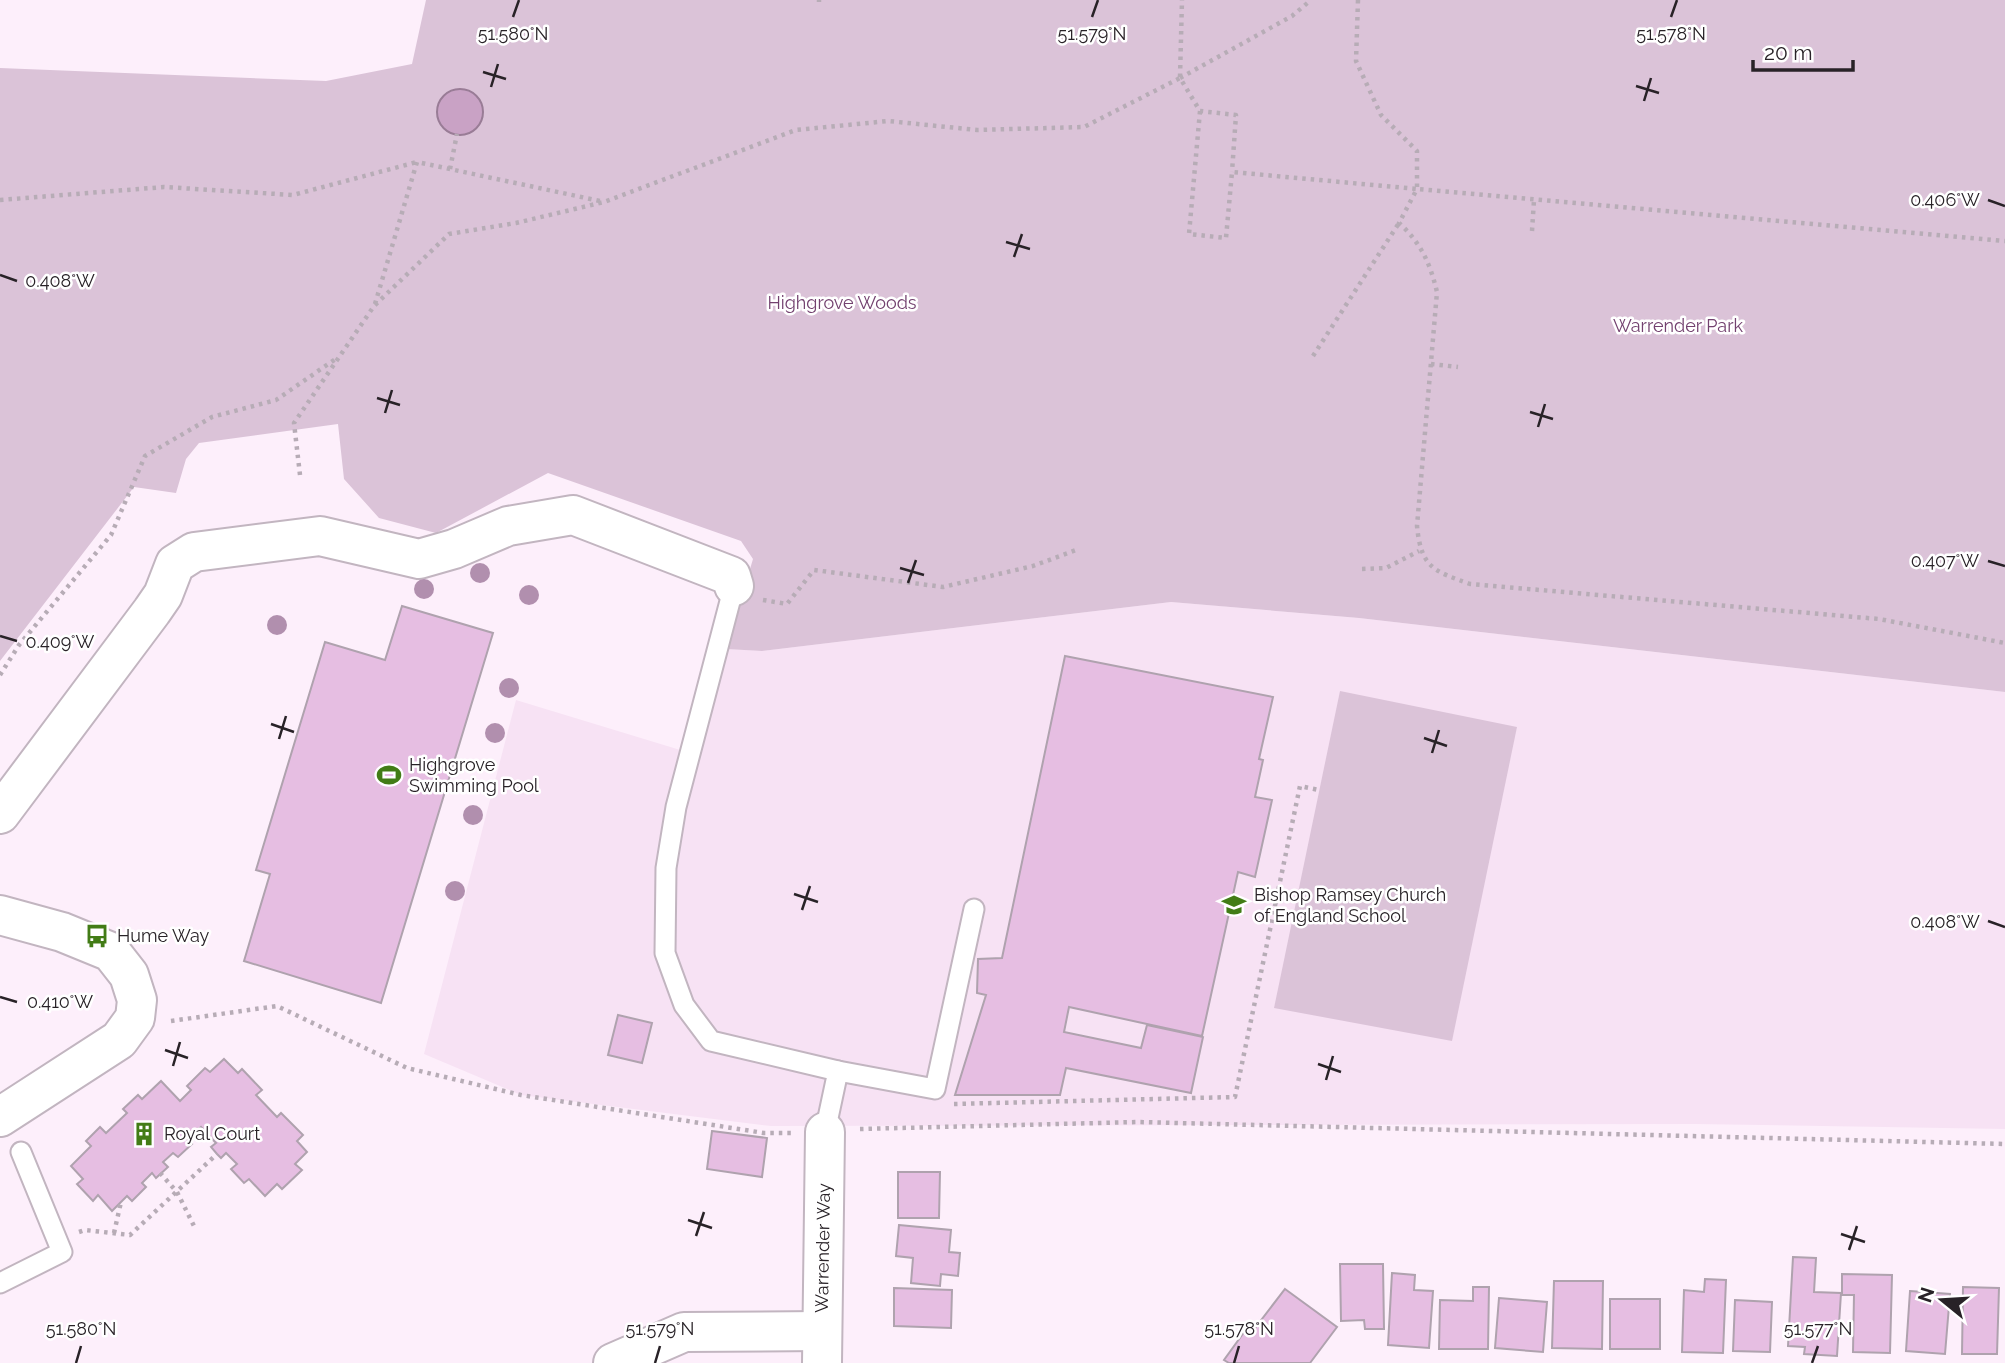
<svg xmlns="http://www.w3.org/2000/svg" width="2005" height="1363" viewBox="0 0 2005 1363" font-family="Raleway,sans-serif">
<rect width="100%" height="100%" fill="#fdeffb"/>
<path fill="#f7e2f4" d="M 1171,602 L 1359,618 L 2005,692 L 2005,1129 L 1695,1124 L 771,1126 L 521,1095 L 424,1054 L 516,700 L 700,756 L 726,649 L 762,651 Z"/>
<g fill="#dbc3d8">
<path d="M 426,0 L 2005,0 L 2005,692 L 1359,618 L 1171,602 L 762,651 L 726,649 L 753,559 L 741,541 L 548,473 L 436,533 L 379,518 L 344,479 L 338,424 L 199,443 L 186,459 L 176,493 L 134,487 L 0,661 L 0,68 L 326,81 L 412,64 Z"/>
<path d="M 1340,691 L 1517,727 L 1452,1041 L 1274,1008 Z"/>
</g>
<circle fill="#c9a2c5" stroke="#997c96" stroke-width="2" cx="460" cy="112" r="23"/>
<g fill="#e6bee2" stroke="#afa2ae" stroke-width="2">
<path d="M 402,606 L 493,633 L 381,1003 L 244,961 L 270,874 L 256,870 L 325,642 L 385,660 Z"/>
<path d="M 1065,656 L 1273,697 L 1259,759 L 1263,760 L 1255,797 L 1272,800 L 1255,877 L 1238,872 L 1202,1036 L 1069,1007 L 1064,1032 L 1141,1048 L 1147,1025 L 1203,1037 L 1191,1093 L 1066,1068 L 1060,1095 L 955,1095 L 986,995 L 977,993 L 978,959 L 1002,958 Z"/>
<path d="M 618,1015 L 652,1023 L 642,1063 L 608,1055 Z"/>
<path d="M 224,1059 L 238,1073 L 242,1069 L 262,1090 L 256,1095 L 277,1117 L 281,1113 L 303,1135 L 297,1141 L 307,1152 L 295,1164 L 302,1170 L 282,1189 L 277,1184 L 265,1196 L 249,1179 L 244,1183 L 231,1169 L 237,1164 L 226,1153 L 221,1158 L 217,1154 L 211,1147 L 216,1143 L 201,1127 L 188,1140 L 192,1144 L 178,1157 L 173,1153 L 163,1162 L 168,1167 L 156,1178 L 152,1173 L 142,1183 L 146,1187 L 132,1201 L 127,1196 L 112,1211 L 98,1195 L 93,1201 L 77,1184 L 83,1179 L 71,1166 L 91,1146 L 86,1141 L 100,1127 L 106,1133 L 127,1113 L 123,1109 L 138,1095 L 142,1099 L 161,1081 L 180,1101 L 191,1090 L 187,1086 L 205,1068 L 210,1072 Z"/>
<path d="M 712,1131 L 767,1138 L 762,1177 L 707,1169 Z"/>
<path d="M 898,1172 L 940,1172 L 939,1218 L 898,1218 Z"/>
<path d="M 899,1225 L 951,1230 L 949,1252 L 960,1253 L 958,1276 L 941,1274 L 940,1286 L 911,1283 L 913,1258 L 896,1256 Z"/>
<path d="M 1793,1257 L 1816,1258 L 1814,1292 L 1841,1293 L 1837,1356 L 1804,1354 L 1805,1347 L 1788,1346 Z"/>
<path d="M 1340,1264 L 1383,1264 L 1384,1329 L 1365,1329 L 1364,1320 L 1341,1321 Z"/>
<path d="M 1392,1273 L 1415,1275 L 1414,1290 L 1433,1291 L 1429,1348 L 1388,1345 Z"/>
<path d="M 1842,1274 L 1892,1275 L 1890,1353 L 1853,1352 L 1854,1295 L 1842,1295 Z"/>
<path d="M 1705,1279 L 1726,1280 L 1723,1353 L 1682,1352 L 1684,1290 L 1704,1292 Z"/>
<path d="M 1554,1281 L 1603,1281 L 1602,1349 L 1552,1348 Z"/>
<path d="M 1473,1287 L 1489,1287 L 1488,1349 L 1439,1349 L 1440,1300 L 1473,1301 Z"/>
<path d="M 1963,1287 L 1999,1288 L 1997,1354 L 1962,1354 Z"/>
<path d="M 894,1288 L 952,1290 L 951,1328 L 894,1326 Z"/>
<path d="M 1285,1289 L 1337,1327 L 1310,1363 L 1229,1363 L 1224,1360 L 1250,1324 L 1255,1328 Z"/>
<path d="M 1910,1291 L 1950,1294 L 1945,1354 L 1906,1351 Z"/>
<path d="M 1499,1298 L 1547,1302 L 1543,1352 L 1495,1348 Z"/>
<rect x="1610" y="1299" width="50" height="50"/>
<path d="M 1735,1300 L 1772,1302 L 1770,1352 L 1733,1351 Z"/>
</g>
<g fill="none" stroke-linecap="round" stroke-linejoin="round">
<g stroke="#c2b5c0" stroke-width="23">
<g id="lane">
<path d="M 734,586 L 676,807 L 666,868 L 665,953 L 684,1005 L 711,1041 L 838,1071 L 825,1132"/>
<path d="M 838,1071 L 935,1089 L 974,909"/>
<path d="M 0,1283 L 62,1252 L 21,1152"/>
</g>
</g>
<g stroke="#c2b5c0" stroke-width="42">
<g id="street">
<path d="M 0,814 L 152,611 L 163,595 L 175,564 L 194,552 L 320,536 L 419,559 L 454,549 L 508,526 L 573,515 L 731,576 L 734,586"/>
<path d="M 0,915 L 62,932 L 111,952 L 129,975 L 137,1000 L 135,1018 L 119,1040 L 0,1117"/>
<path d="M 613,1363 L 684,1332 L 822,1331"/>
<path d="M 822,1363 L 825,1132"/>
</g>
</g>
<g stroke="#b7acb6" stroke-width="4.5" stroke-dasharray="3.5 5" stroke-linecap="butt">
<path d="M 1358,0 L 1356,61 L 1381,115 L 1417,151 L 1417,189 L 2005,241"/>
<path d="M 819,2 L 819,0"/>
<path d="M 1180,77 L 1182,0"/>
<path d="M 1180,78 L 1292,16 L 1311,0"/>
<path d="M 1200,111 L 1189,234 L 1226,238 L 1232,172 L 1417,189 L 1399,223 C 1421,243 1430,263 1437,292 L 1417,526 C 1421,568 1434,571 1470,584 L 1879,619 L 2005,643"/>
<path d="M 450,169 L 457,134"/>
<path d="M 0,200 L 164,187 L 293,195 L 417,162"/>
<path d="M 1532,231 L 1534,200"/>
<path d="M 375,304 L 417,162 L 600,201"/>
<path d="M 1313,356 L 1399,223"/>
<path d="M 1431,364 L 1458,367"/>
<path d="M 300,475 L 294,423 L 374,306 L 449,234 L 516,223 L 604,202 L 796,130 L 888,121 L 977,130 L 1084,127 L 1180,78 L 1200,111 L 1236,115 L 1232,172"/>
<path d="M 1362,569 L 1386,568 L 1419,551"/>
<path d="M 763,600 L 787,604 L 814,570 L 943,587 L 1033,566 L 1076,550"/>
<path d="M 0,675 L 19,645 L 111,535 L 145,456 L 212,417 L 276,400 L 337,358"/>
<path d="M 171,1021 L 277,1006 L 407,1068 L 521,1095 L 764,1133 L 792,1133"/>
<path d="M 954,1104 L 1235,1097 L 1300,786 L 1319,790"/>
<path d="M 860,1129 L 1138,1122 L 2005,1144"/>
<path d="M 160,1173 L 177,1192 L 196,1230"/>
<path d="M 79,1232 L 85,1230 L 130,1235 L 217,1154"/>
<path d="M 114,1233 L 121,1202"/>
</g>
<use href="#lane" stroke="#fff" stroke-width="19"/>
<use href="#street" stroke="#fff" stroke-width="38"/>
</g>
<g fill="#b18fae">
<circle cx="480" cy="573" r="10"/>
<circle cx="424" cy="589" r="10"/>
<circle cx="529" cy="595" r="10"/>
<circle cx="277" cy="625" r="10"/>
<circle cx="509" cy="688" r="10"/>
<circle cx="495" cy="733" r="10"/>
<circle cx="473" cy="815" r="10"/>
<circle cx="455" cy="891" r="10"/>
</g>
<path fill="none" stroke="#282227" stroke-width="2.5" d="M 513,17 L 519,0M 1092,17 L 1098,0M 1671,17 L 1677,0M 483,72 L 506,79M 1636,86 L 1659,93M 491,87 L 498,64M 1644,101 L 1651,78M 1988,200 L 2005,206M 1006,242 L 1030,249M 1014,257 L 1022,234M 0,275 L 17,281M 377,398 L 400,405M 1530,412 L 1553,419M 385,413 L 392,390M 1538,427 L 1545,404M 1988,561 L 2005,566M 900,568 L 924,575M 908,583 L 916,560M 0,636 L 17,641M 271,724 L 294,732M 1424,738 L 1447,746M 279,739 L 286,716M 1432,753 L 1439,730M 794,894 L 818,902M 802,910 L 810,886M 1988,921 L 2005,927M 0,997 L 17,1002M 165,1050 L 188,1058M 1318,1064 L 1341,1072M 173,1066 L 180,1042M 1326,1080 L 1333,1056M 688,1220 L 712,1228M 1841,1234 L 1865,1242M 696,1236 L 704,1212M 1849,1250 L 1857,1226M 76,1363 L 81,1346M 655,1363 L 660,1346M 1234,1363 L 1239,1346M 1812,1363 L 1818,1346"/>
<defs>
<g id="stadium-bare" transform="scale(1.89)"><path d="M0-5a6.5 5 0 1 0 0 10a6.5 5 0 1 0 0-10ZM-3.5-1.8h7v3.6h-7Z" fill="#427c16" stroke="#fff" stroke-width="2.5" paint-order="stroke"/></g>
<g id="school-bare" transform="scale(1.89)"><path d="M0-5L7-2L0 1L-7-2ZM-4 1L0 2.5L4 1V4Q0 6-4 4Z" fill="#427c16" stroke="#fff" stroke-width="2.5" paint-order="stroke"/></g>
<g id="bus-bare" transform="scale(1.89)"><path d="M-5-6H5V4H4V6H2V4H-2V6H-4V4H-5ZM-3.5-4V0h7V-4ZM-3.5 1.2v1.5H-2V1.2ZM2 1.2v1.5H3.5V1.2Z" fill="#427c16" stroke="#fff" stroke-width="2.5" paint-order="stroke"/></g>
<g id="building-bare" transform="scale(1.89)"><path d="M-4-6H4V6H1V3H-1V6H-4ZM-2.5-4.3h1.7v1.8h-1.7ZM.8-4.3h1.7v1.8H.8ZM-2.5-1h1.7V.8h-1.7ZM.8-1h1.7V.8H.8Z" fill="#427c16" stroke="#fff" stroke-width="2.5" paint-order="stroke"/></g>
</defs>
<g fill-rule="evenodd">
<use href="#stadium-bare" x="389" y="775"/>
<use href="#school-bare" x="1234" y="905"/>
<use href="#bus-bare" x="97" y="936"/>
<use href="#building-bare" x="144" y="1134"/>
</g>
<g text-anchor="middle" stroke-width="5" stroke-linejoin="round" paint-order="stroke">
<g font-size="18" fill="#73416f" stroke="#fff">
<text x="842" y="309">Highgrove Woods</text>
<text x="1678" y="332">Warrender Park</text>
</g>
<g font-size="18" fill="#282227" stroke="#fff" text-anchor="start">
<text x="409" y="771">Highgrove<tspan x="409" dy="21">Swimming Pool</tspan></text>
<text x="1254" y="901">Bishop Ramsey Church<tspan x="1254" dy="21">of England School</tspan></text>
<text x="117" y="942">Hume Way</text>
<text x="164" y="1140">Royal Court</text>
</g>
<g font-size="18" fill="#282227" stroke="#fff">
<text transform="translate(823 1248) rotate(-89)" y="6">Warrender Way</text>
</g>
</g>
<g font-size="18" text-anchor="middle" fill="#282227" stroke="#fff" stroke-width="5" stroke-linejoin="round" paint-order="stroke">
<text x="513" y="40">51.580°N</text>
<text x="1092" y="40">51.579°N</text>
<text x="1671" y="40">51.578°N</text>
<text x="1945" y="206">0.406°W</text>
<text x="60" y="287">0.408°W</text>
<text x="1945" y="567">0.407°W</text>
<text x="60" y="648">0.409°W</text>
<text x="1945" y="928">0.408°W</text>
<text x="60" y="1008">0.410°W</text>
<text x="81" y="1335">51.580°N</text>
<text x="1239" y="1335">51.578°N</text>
<text x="660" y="1335">51.579°N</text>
<text x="1818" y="1335">51.577°N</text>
</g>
<g transform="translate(1942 1300) rotate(288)" stroke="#ffffff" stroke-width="5" paint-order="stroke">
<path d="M0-5L12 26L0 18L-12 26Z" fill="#282227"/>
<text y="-10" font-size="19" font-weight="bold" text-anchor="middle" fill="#282227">N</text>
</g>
<path d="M1753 60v10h100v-10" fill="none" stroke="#282227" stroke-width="3.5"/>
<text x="1764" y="60" font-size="21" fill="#282227" stroke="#ffffff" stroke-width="5" paint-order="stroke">20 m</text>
</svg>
